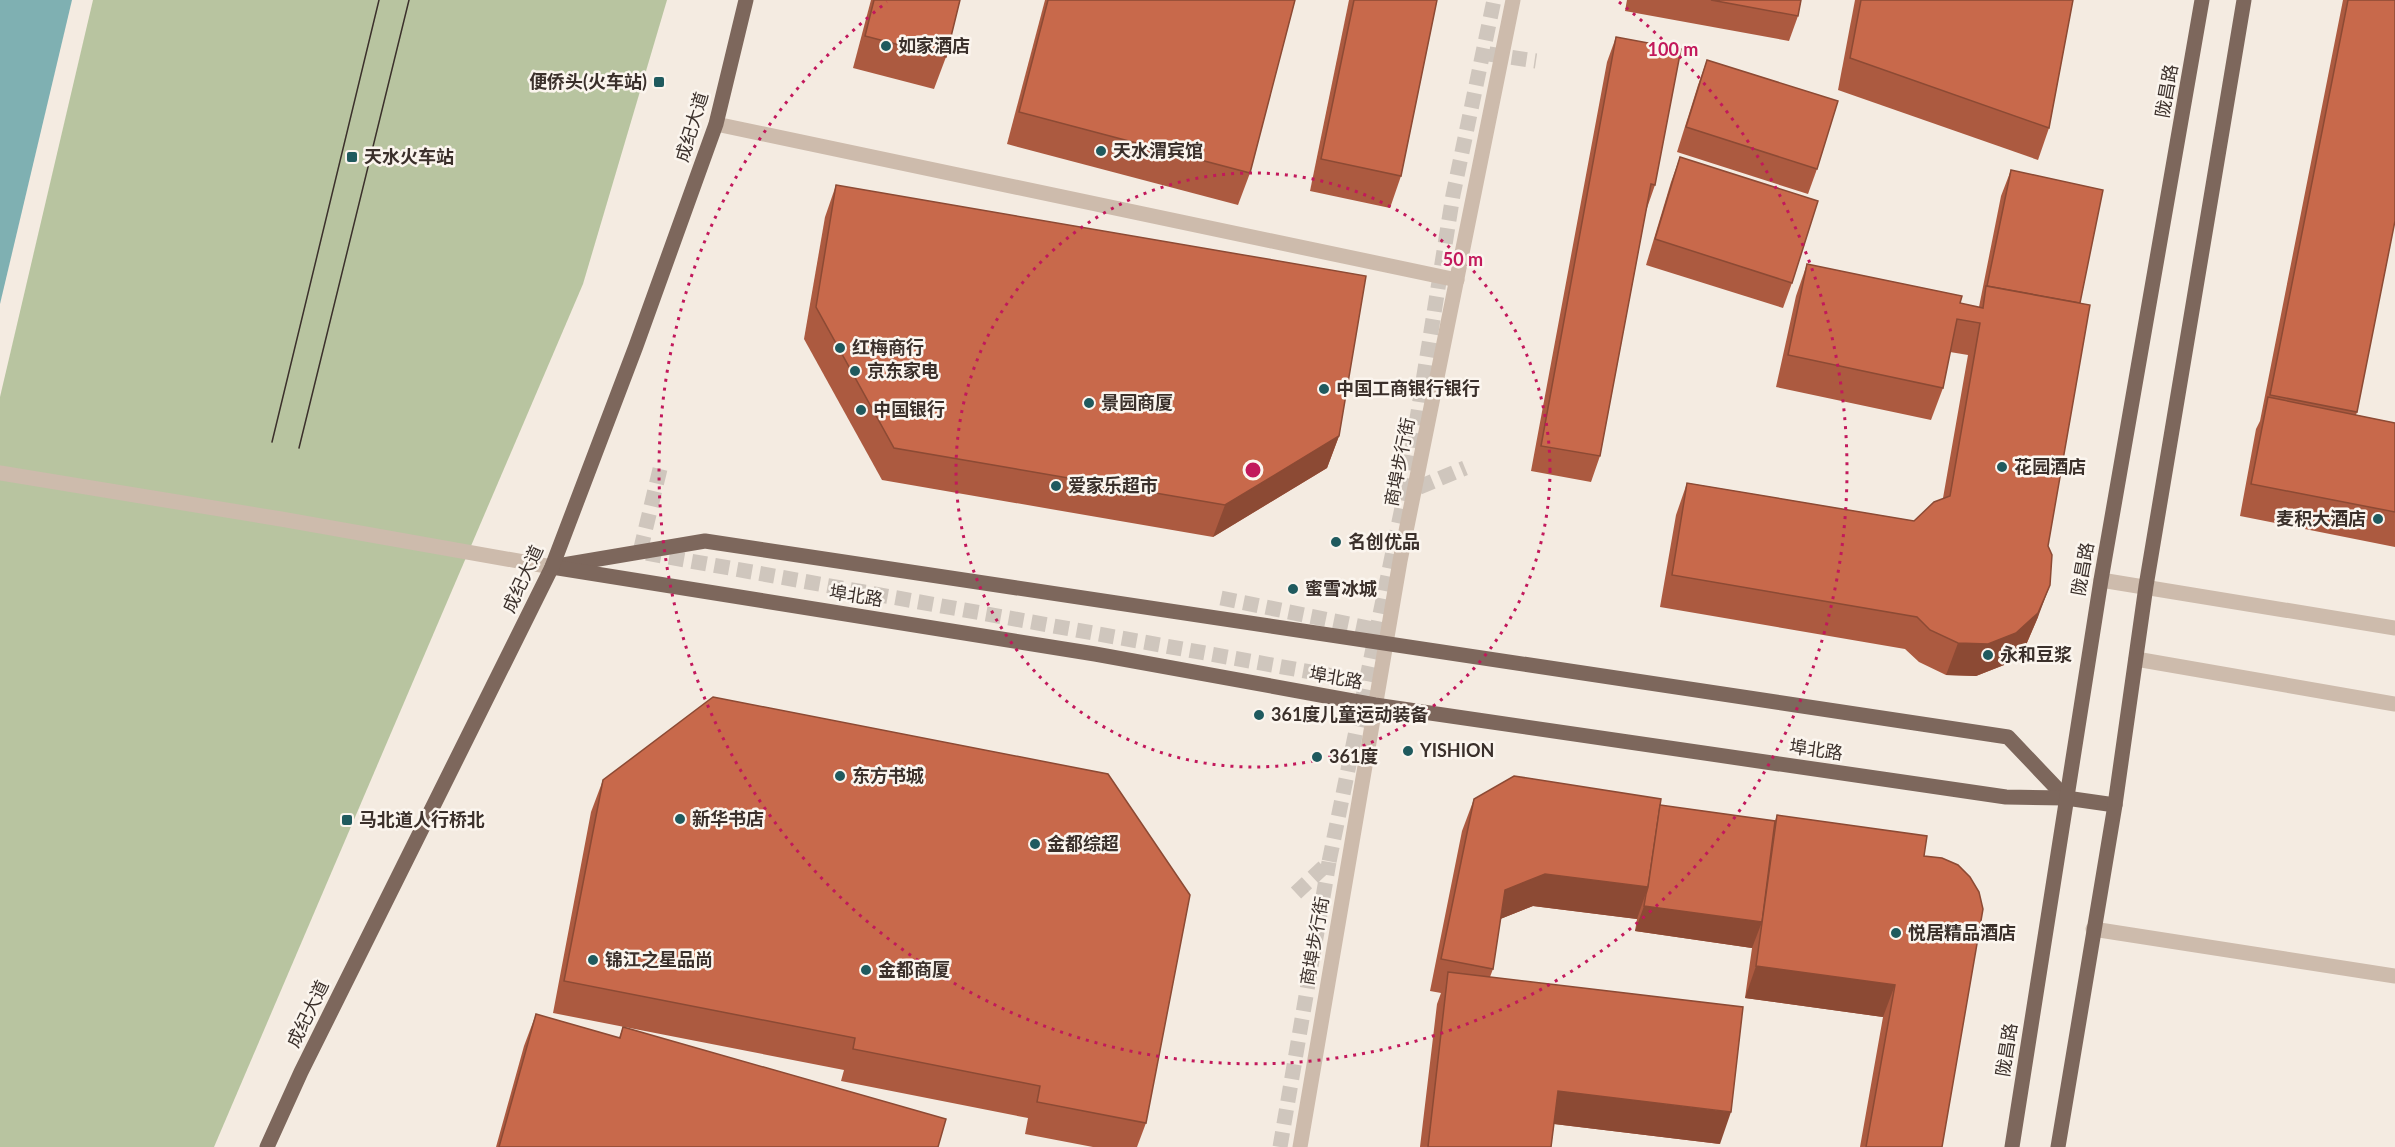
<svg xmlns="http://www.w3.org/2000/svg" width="2395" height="1147" viewBox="0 0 2395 1147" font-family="Lato,'Noto Sans SC',sans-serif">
<rect width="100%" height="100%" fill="#f4ebe1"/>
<path fill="#b8c4a0" d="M 93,0 L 667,0 L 583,284 L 214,1147 L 0,1147 L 0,397 Z"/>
<path fill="#7fb0b2" d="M 0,0 L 72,0 L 0,304 Z"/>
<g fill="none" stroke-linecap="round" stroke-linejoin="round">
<g stroke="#cfc6bd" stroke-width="15" stroke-dasharray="15 8" stroke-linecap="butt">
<path d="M 1489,54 L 1536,61"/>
<path d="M 660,469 L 640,552 L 1367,682"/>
<path d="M 1405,493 L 1453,195 L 1494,0"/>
<path d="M 1221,598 L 1378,630"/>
<path d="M 1296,893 L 1329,862 L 1405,493 L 1465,468"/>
<path d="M 1280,1147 L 1329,862"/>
</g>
<g stroke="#cdbbac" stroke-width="15">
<path d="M 716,124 L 1457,280"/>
<path d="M 0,473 L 281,519 L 552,567"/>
<path d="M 2101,580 L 2395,628"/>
<path d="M 2136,659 L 2395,704"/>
<path d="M 2093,929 L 2395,976"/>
<path d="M 1300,1147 L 1400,561 L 1513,0"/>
</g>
<g stroke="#7d675c" stroke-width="15">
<path d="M 563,565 L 705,541 L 2008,737 L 2066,798"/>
<path d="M 552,567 L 1095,654 L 1375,705 L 2006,797 L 2066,798 L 2115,805"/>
<path d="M 267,1147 L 301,1072 L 552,567 L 636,346 L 716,124 L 746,0"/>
<path d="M 2012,1147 L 2101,580 L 2202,0"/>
<path d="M 2058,1147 L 2115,805 L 2146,586 L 2244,0"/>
</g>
<g stroke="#3b302b" stroke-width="1.5">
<path d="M 272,442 L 379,0"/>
<path d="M 299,448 L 409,0"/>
</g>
</g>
<g fill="#ac5a40">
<path d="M 871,0 L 960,0 L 946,57 L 934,89 L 853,68 Z"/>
<path d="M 1045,0 L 1295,0 L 1250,173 L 1238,205 L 1007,144 Z"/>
<path d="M 1349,0 L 1437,0 L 1401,176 L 1390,208 L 1310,191 Z"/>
<path d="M 1627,0 L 1801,0 L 1798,16 L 1789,41 L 1625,11 Z"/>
<path d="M 1855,0 L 2073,0 L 2049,128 L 2038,160 L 1838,90 Z"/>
<path d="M 2343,0 L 2395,0 L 2357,412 L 2356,415 L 2395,423 L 2395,547 L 2240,516 L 2256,429 L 2260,421 Z"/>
<path d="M 1616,37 L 1655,185 L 1646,211 L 1600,456 L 1591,482 L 1531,471 L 1607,62 Z"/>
<path d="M 1707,60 L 1817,169 L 1808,194 L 1677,152 L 1698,85 Z"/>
<path d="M 1680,157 L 1792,283 L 1783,308 L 1646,265 L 1671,182 Z"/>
<path d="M 2011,170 L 2080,303 L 2038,617 L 2026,645 L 2004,665 L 1976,676 L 1946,675 L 1919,662 L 1905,649 L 1660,607 L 1676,515 L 1687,483 L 1914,521 L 1943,498 L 1968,355 L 1950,352 L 1943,388 L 1931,420 L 1776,387 L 1796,296 L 1807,264 L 1960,303 L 1979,307 L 2001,196 Z"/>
<path d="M 836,185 L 1339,436 L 1327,468 L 1213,537 L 882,480 L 804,339 L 825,217 Z"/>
<path d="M 603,780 L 1146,1123 L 1137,1147 L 1093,1147 L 1025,1134 L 1028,1118 L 841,1081 L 844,1070 L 553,1013 L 591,812 Z"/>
<path d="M 1474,799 L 1660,805 L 1775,821 L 1777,815 L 1924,856 L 1942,1147 L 1860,1147 L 1883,1017 L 1745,998 L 1752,948 L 1635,931 L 1637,919 L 1533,906 L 1500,919 L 1493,969 L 1490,977 L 1720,1144 L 1554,1124 L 1551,1147 L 1420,1147 L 1437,1004 L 1441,993 L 1430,991 L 1462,831 Z"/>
<path d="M 536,1014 L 619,1038 L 623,1027 L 938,1147 L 496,1147 L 524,1046 Z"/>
</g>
<g fill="#8c4a34">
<path d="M 1339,436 L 1327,468 L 1213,537 L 1225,505 Z"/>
<path d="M 2050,585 L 2038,617 L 2026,645 L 2004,665 L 1976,676 L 1946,675 L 1958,643 Z"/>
<path d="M 1545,874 L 1648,887 L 1637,919 L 1533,906 L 1493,922 L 1505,890 Z"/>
<path d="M 1644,906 L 1762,922 L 1752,948 L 1635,931 Z"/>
<path d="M 1756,966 L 1895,985 L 1883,1017 L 1745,998 Z"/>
<path d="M 1558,1091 L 1731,1112 L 1720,1144 L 1546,1123 Z"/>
</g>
<g fill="#c8694b" stroke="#8c4a34" stroke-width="1.5">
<path d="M 874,0 L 960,0 L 946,57 L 865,36 Z"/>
<path d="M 1048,0 L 1295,0 L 1250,173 L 1019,112 Z"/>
<path d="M 1354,0 L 1437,0 L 1401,176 L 1321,159 Z"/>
<path d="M 1711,0 L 1801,0 L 1798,16 Z"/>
<path d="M 1861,0 L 2073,0 L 2049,128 L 1850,58 Z"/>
<path d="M 2348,0 L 2395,0 L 2395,221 L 2357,412 L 2270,395 Z"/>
<path d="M 1616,37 L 1681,49 L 1655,185 L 1651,184 L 1600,456 L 1541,446 Z"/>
<path d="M 1707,60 L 1838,101 L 1817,169 L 1686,127 Z"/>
<path d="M 1680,157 L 1818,201 L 1792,283 L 1655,239 Z"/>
<path d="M 2011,170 L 2103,190 L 2080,303 L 1987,286 Z"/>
<path d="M 836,185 L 1366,276 L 1339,436 L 1225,505 L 894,448 L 816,307 Z"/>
<path d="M 1807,264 L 1962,296 L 1960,303 L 1983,308 L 1986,286 L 2090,305 L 2048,546 L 2052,555 L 2050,585 L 2038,613 L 2016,633 L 1988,644 L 1958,643 L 1930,630 L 1917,617 L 1672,575 L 1687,483 L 1914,521 L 1934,502 L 1950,496 L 1980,323 L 1957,319 L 1943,388 L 1788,355 Z"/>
<path d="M 2268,397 L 2395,423 L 2395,512 L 2251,484 Z"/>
<path d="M 713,697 L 1108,774 L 1190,895 L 1146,1123 L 1037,1102 L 1040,1086 L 853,1049 L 855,1038 L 564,981 L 603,780 Z"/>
<path d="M 1514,776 L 1661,799 L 1648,887 L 1545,874 L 1505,890 L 1493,969 L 1441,959 L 1474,799 Z"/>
<path d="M 1660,805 L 1775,821 L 1762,922 L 1644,906 L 1646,894 L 1648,887 Z"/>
<path d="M 1777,815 L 1927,836 L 1924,856 L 1942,858 L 1958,865 L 1970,877 L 1979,892 L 1983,909 L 1942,1147 L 1866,1147 L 1895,985 L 1756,966 Z"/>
<path d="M 1448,972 L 1743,1007 L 1731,1112 L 1558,1091 L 1551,1147 L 1428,1147 Z"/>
<path d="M 536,1014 L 620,1038 L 623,1027 L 946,1119 L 938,1147 L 499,1147 Z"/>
</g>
<g fill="none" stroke="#c2185b" stroke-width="3" stroke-dasharray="3 6">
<circle cx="1253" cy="470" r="297"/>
<path d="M1619 2A594 594 0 1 1 887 2"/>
</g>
<g fill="#1f5a5e" stroke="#fbf5ee" stroke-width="2">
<circle cx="886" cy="46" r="6"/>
<rect x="653" y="76" width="12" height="12" rx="3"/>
<circle cx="1101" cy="151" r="6"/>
<rect x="346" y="151" width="12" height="12" rx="3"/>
<circle cx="840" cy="348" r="6"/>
<circle cx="855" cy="371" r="6"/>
<circle cx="1324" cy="389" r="6"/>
<circle cx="1089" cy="403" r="6"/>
<circle cx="861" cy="410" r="6"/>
<circle cx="2002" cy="467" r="6"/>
<circle cx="1056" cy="486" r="6"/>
<circle cx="2378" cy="519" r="6"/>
<circle cx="1336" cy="542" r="6"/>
<circle cx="1293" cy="589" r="6"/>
<circle cx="1988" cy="655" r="6"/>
<circle cx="1259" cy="715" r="6"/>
<circle cx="1408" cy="751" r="6"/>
<circle cx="1317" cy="757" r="6"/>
<circle cx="840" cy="776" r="6"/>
<circle cx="680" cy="819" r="6"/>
<rect x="341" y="814" width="12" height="12" rx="3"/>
<circle cx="1035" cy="844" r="6"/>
<circle cx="1896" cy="933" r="6"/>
<circle cx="593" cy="960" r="6"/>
<circle cx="866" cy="970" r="6"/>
</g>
<g text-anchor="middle" stroke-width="5" stroke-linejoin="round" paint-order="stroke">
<g font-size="18" font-weight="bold" fill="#3b302b" stroke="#fbf5ee" text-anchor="start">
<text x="898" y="52">如家酒店</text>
<text x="647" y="88" text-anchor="end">便侨头(火车站)</text>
<text x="1113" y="157">天水渭宾馆</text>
<text x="364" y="163">天水火车站</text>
<text x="852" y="354">红梅商行</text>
<text x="867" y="377">京东家电</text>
<text x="1336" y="395">中国工商银行银行</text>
<text x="1101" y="409">景园商厦</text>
<text x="873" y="416">中国银行</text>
<text x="2014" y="473">花园酒店</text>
<text x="1068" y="492">爱家乐超市</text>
<text x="2366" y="525" text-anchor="end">麦积大酒店</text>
<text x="1348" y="548">名创优品</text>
<text x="1305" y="595">蜜雪冰城</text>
<text x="2000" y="661">永和豆浆</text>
<text x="1271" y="721">361度儿童运动装备</text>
<text x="1420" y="757">YISHION</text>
<text x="1329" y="763">361度</text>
<text x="852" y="782">东方书城</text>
<text x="692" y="825">新华书店</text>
<text x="359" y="826">马北道人行桥北</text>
<text x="1047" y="850">金都综超</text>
<text x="1908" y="939">悦居精品酒店</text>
<text x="605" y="966">锦江之星品尚</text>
<text x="878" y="976">金都商厦</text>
</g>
<g font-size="18" fill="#3b302b" stroke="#fbf5ee">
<text transform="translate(2167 91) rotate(-80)" y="6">陇昌路</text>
<text transform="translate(692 127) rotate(-73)" y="6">成纪大道</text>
<text transform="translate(1400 462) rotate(-79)" y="6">商埠步行街</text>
<text transform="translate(2083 569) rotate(-80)" y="6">陇昌路</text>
<text transform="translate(523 579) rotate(-65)" y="6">成纪大道</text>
<text transform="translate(856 596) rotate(9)" y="6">埠北路</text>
<text transform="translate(1336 678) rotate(10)" y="6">埠北路</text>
<text transform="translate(1816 750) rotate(8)" y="6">埠北路</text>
<text transform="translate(1315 941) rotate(-80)" y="6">商埠步行街</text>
<text transform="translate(308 1014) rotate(-64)" y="6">成纪大道</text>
<text transform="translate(2007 1050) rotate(-81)" y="6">陇昌路</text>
</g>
</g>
<circle cx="1253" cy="470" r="9" fill="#c2185b" stroke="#fbf5ee" stroke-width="3"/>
<g font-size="18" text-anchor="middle" font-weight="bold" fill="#c2185b" stroke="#fbf5ee" stroke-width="5" stroke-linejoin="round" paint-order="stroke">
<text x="1673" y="56">100 m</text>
<text x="1463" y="266">50 m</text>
</g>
</svg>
